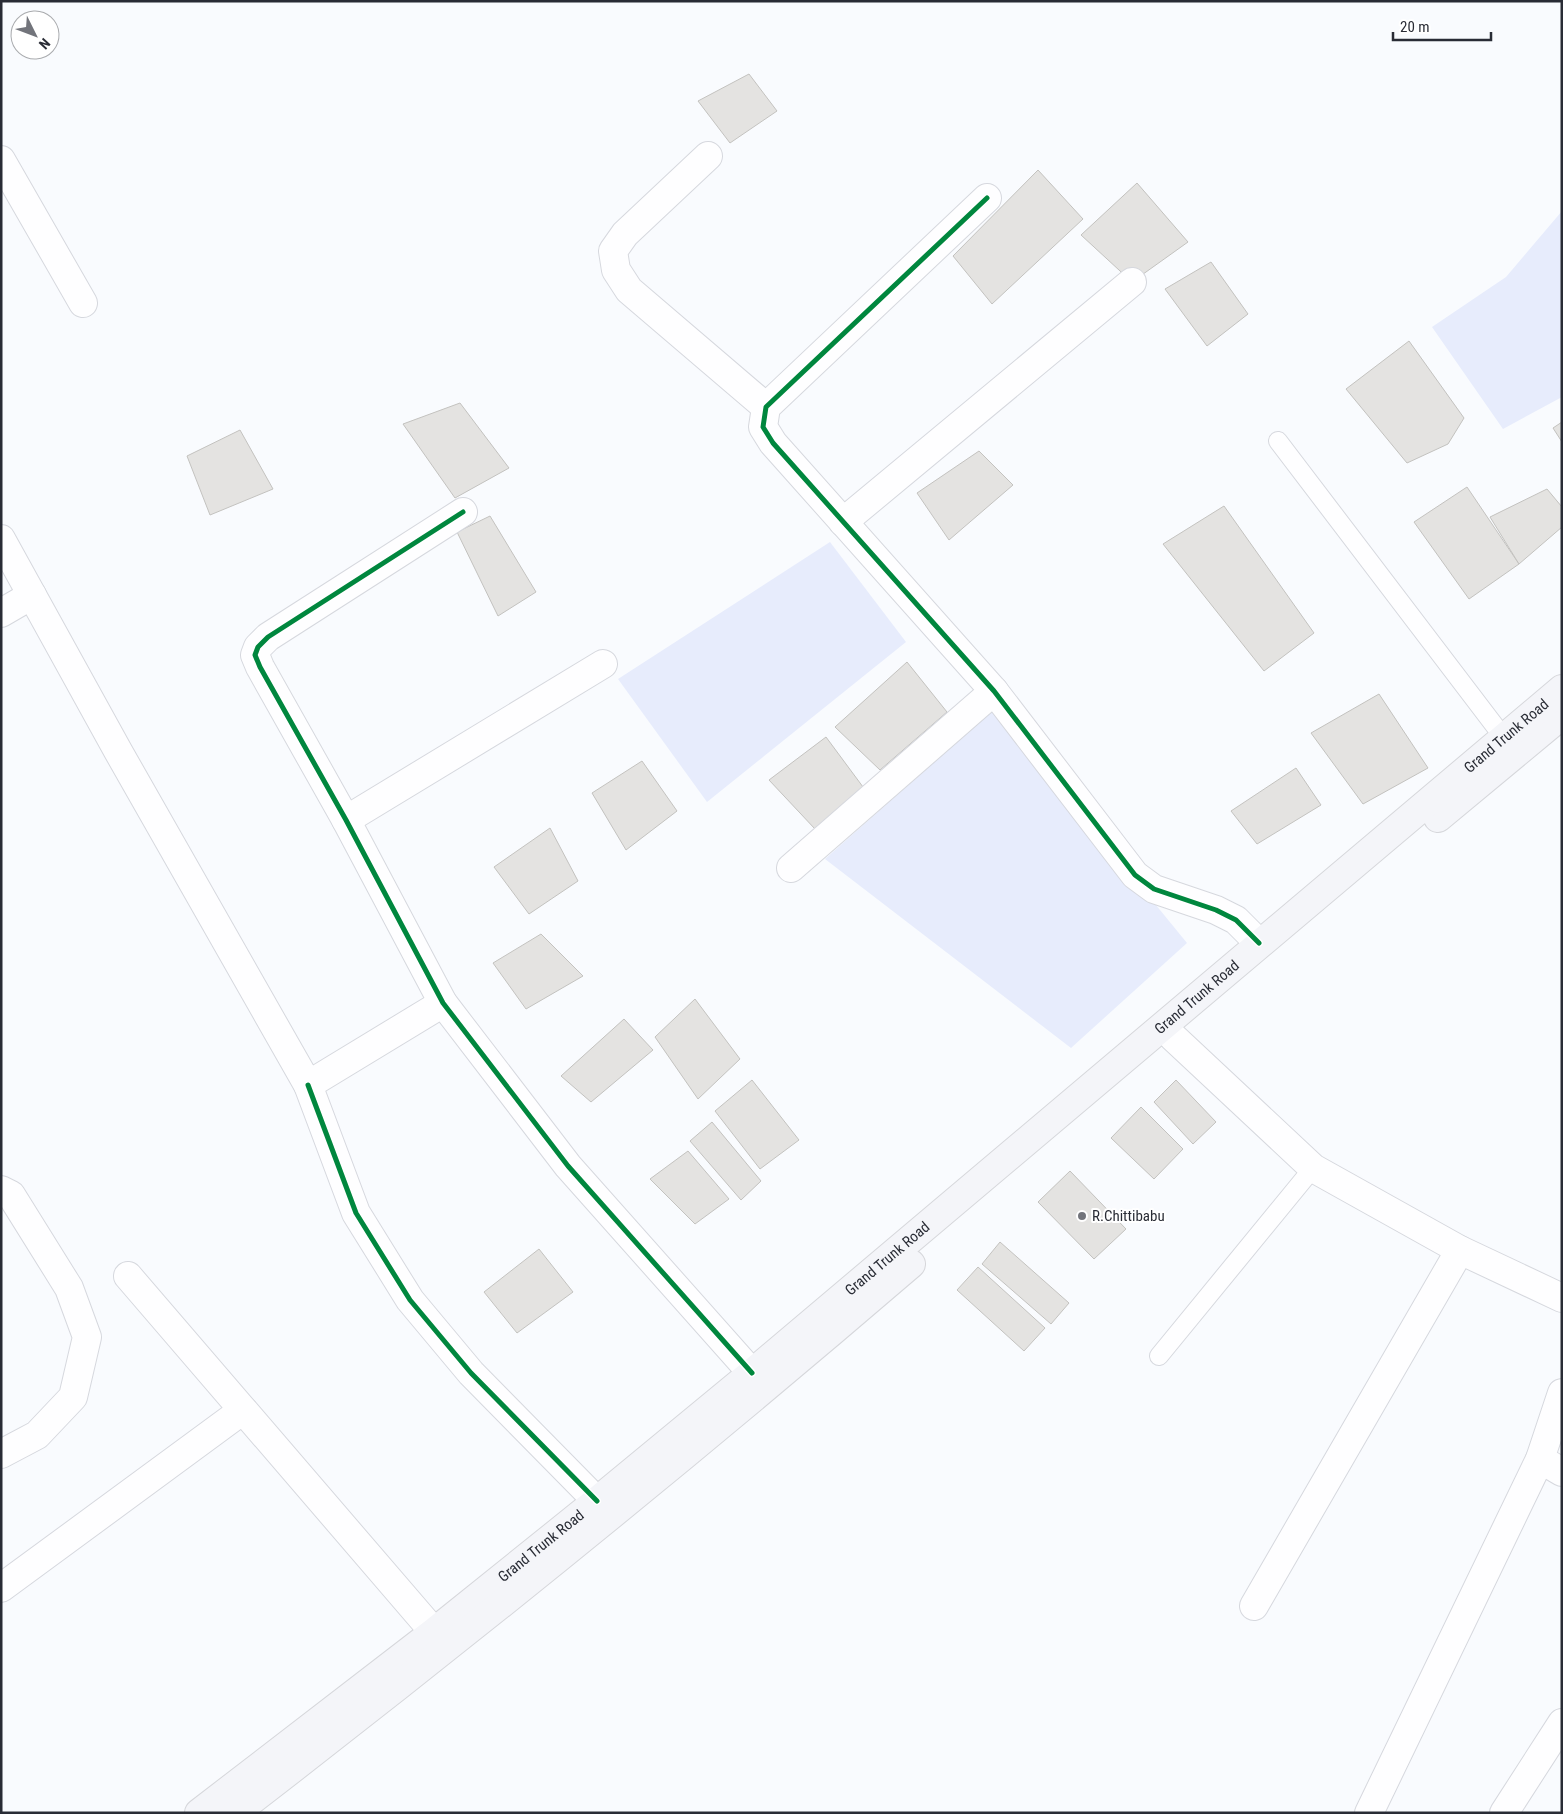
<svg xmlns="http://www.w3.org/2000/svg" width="1563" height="1814" viewBox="0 0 1563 1814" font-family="'Roboto Condensed',sans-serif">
<rect width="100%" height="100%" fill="#f9fbfe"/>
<g fill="#e7ecfc">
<path d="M 1562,211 L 1562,397 L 1503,429 L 1432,327 L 1506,277 Z"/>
<path d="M 830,542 L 906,642 L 707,802 L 618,679 Z"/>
<path d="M 995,708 L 1187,943 L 1071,1048 L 825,859 Z"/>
</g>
<g fill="#e4e3e1" stroke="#c3c2bf">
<path d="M 749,74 L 777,111 L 730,143 L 698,101 Z"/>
<path d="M 1038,170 L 1083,219 L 992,304 L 953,256 Z"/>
<path d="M 1137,183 L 1188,242 L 1132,282 L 1081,235 Z"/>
<path d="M 1211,262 L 1248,314 L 1207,346 L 1165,289 Z"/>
<path d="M 1409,341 L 1464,418 L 1448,444 L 1407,463 L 1346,389 Z"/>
<path d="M 460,403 L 509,468 L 455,498 L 403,424 Z"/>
<path d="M 1562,422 L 1562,442 L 1553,428 Z"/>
<path d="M 240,430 L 273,489 L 210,515 L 187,456 Z"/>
<path d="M 979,451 L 1013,485 L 949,540 L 917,493 Z"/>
<path d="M 1467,487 L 1519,564 L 1469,599 L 1414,522 Z"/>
<path d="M 1547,489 L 1562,507 L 1562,527 L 1519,564 L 1490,517 Z"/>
<path d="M 1224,506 L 1314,633 L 1264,671 L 1163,544 Z"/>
<path d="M 490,516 L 536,592 L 498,616 L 457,532 Z"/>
<path d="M 907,662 L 947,712 L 880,770 L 835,727 Z"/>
<path d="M 1379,694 L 1428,768 L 1363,804 L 1311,733 Z"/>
<path d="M 826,737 L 866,791 L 815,829 L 769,780 Z"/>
<path d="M 642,761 L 677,811 L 626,850 L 592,793 Z"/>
<path d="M 1296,768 L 1321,805 L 1257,844 L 1231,811 Z"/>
<path d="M 550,828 L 578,881 L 529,914 L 494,867 Z"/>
<path d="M 541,934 L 583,976 L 526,1009 L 493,963 Z"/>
<path d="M 695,999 L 740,1059 L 698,1099 L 655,1037 Z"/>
<path d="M 624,1019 L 653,1050 L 591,1102 L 561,1076 Z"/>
<path d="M 752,1080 L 799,1140 L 760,1169 L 715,1111 Z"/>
<path d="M 1176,1080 L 1216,1122 L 1193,1144 L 1154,1102 Z"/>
<path d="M 1141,1107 L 1183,1149 L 1154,1179 L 1111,1138 Z"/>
<path d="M 712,1122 L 761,1181 L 741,1200 L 690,1141 Z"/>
<path d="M 688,1151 L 729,1199 L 695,1224 L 650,1179 Z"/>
<path d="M 1070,1171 L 1126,1229 L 1094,1259 L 1038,1202 Z"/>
<path d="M 1000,1242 L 1069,1303 L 1051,1324 L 982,1264 Z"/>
<path d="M 539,1249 L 573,1292 L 517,1333 L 484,1292 Z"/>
<path d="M 978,1267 L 1045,1328 L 1024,1351 L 957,1290 Z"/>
</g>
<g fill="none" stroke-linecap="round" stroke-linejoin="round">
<g stroke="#d6d8de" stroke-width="20">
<g id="lane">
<path d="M 1278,441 L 1504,738"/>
<path d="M 1159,1356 L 1313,1168"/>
</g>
</g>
<g stroke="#d6d8de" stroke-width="30">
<g id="street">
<path d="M 708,156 L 625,234 L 613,251 L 616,270 L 629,290 L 766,407"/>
<path d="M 1,160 L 83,303"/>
<path d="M 987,198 L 766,407 L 763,427 L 773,443 L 994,691 L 1135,875 L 1154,889 L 1216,910 L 1236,920 L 1259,943"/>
<path d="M 463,512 L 268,637 L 258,647 L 255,655 L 260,667 L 346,820 L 443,1003 L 568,1166 L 752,1373"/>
<path d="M 843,522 L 1132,282"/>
<path d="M 1,539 L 118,751 L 308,1085 L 443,1003"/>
<path d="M 1,613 L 32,595"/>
<path d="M 346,820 L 603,664"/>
<path d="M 791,868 L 994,691"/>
<path d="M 1173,1037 L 1313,1168 L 1460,1250 L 1562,1298"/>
<path d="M 308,1085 L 356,1213 L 410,1300 L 471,1373 L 597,1501"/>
<path d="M 1,1190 L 11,1195 L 69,1288 L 87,1337 L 73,1397 L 37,1435 L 1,1454"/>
<path d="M 128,1276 L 434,1632"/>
<path d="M 1540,1459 L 1562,1472"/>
<path d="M 1,1588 L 243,1410"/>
<path d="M 1254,1606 L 1460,1250"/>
<path d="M 1369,1813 L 1540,1459 L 1562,1393"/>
<path d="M 1504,1813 L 1562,1723"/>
</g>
</g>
<g stroke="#d6d7db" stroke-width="30">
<g id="primary">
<path d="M 1438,818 L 1562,715"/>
<path id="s1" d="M 199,1813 L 434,1632 L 597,1501 L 752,1373 L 1562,689"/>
<path d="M 235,1813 C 465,1636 691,1453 911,1264"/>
</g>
</g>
<use href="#lane" stroke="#fefeff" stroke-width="18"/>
<use href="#street" stroke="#fefeff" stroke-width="28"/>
<use href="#primary" stroke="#f4f5f9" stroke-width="28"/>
<g stroke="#fff" stroke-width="8">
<g id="cycleway">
<path d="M 987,198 L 766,407 L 763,427 L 773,443 L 994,691 L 1135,875 L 1154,889 L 1216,910 L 1236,920 L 1259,943"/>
<path d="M 463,512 L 268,637 L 258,647 L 255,655 L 260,667 L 346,820 L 443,1003 L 568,1166 L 752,1373"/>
<path d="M 308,1085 L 356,1213 L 410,1300 L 471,1373 L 597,1501"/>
</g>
</g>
<use href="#cycleway" stroke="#00873e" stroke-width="5"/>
</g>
<circle fill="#72747b" stroke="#fff" stroke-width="2" cx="1082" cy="1216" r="5"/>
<g text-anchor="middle" stroke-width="4" stroke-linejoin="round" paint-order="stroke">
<g font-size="15" fill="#292c35" stroke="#fff">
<text dy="5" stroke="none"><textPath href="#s1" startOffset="1694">Grand Trunk Road</textPath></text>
<text dy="5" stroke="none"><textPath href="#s1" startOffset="1289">Grand Trunk Road</textPath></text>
<text dy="5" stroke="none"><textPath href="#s1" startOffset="884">Grand Trunk Road</textPath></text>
<text dy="5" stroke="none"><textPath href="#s1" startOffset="434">Grand Trunk Road</textPath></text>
</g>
<g font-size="15" fill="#292c35" stroke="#fff" text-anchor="start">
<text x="1092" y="1221">R.Chittibabu</text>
</g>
</g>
<rect width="1563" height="1814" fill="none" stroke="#292c35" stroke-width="5"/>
<g transform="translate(35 35) rotate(132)"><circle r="24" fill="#ffffff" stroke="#a9abae"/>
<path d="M0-4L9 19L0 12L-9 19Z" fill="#72747b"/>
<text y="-8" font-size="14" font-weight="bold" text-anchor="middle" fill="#292c35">N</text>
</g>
<path d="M1393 32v8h98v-8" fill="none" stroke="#292c35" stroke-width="2.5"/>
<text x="1400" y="32" font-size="15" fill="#292c35" stroke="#ffffff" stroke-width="4" paint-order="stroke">20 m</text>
</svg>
